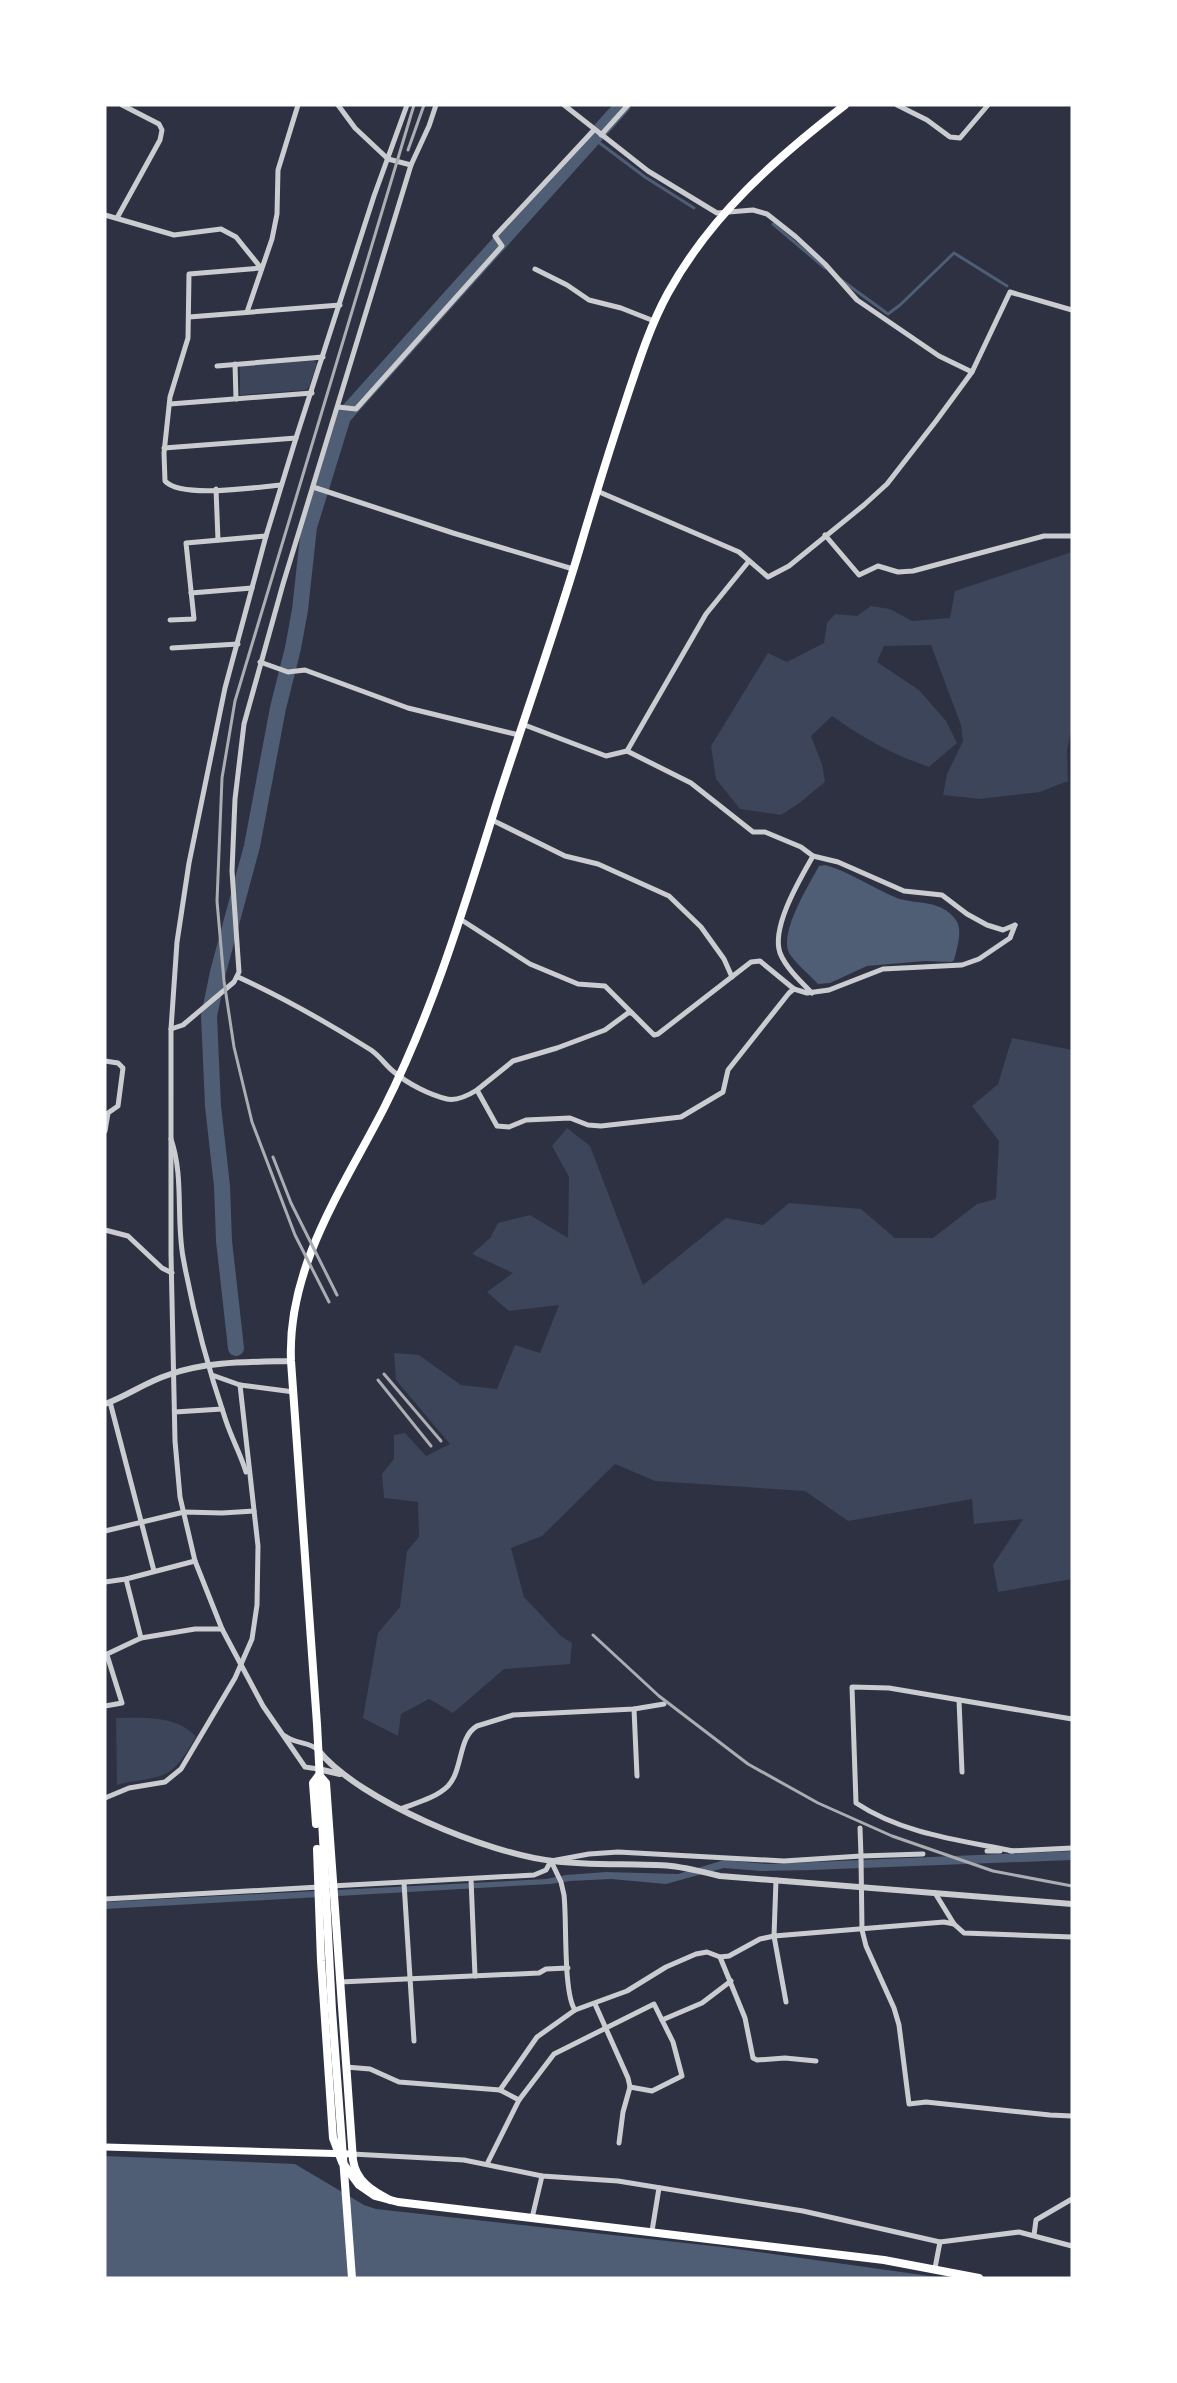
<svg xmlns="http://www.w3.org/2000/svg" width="1177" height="2383" viewBox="0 0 1177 2383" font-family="'Noto Sans',sans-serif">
<rect width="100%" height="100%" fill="#2d3142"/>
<g fill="#3c4559">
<path d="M 313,359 L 317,364 L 309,387 L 306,390 L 240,395 L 240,366 Z"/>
<path d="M 1072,552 L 1072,727 L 1067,750 L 1068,781 L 1040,792 L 980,799 L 943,795 L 947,774 L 963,741 L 961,725 L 931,645 L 884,646 L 877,662 L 919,690 L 946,721 L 957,743 L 929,767 C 890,753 866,740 832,716 L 811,736 L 822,764 L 825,782 L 798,804 L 781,815 L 740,809 L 716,779 L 711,746 L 768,653 L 787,662 L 824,643 L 827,623 L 835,614 L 857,616 L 871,606 L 890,609 L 912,621 L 950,618 L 955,591 Z"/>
<path d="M 1012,1038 L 1072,1050 L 1072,1579 L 998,1592 L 993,1565 L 1023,1519 L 974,1524 L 972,1499 L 848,1521 L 805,1491 L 655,1481 L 615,1464 L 542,1536 L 511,1548 L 524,1597 L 561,1636 L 572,1643 L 570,1664 L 504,1669 L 453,1713 L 429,1699 L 401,1714 L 398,1736 L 363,1718 L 378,1633 L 400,1607 L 407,1551 L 419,1537 L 418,1502 L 384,1498 L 382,1474 L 394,1459 L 394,1435 L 405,1433 L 426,1456 L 450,1444 L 396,1380 L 394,1353 L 419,1355 L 461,1385 L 497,1389 L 515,1345 L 540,1353 L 559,1305 L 509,1311 L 487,1292 L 513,1273 L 472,1254 L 490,1238 L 498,1223 L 530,1215 L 568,1238 L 569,1177 L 552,1146 L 567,1128 L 590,1146 L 643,1285 L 726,1218 L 763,1225 L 789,1203 L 861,1209 L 895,1238 L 933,1238 L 977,1204 L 996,1199 L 999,1141 L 972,1106 L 998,1084 Z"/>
<path d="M 116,1718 C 143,1718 177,1715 196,1737 C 188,1749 181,1764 169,1772 C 157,1780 132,1780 117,1785 Z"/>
</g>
<g fill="#4f5d75">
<path d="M 825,865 C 851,872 872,888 897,898 C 917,905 941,899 956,920 C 963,930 957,949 954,960 L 952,962 L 925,961 L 867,966 L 830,983 L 818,984 C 809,974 796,964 789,953 C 779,932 809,885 819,866 Z"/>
<path d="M 1072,1851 L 1072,1860 L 811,1870 L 761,1871 L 724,1868 L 666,1884 L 611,1879 L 570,1881 L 550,1884 L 105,1909 L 105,1902 L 546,1879 L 566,1875 L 606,1872 L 678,1874 L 724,1860 L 768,1864 Z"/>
<path d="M 105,2156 L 295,2164 L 364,2205 L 376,2209 L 722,2247 L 944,2278 L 105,2278 Z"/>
</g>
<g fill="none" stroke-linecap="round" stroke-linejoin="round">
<g stroke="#4f5d75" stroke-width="3">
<path d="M 593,138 L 645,177 L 694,208"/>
<path d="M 773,224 L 825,268"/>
<path d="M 840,279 L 888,314 L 900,305 L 954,253 L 1007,286"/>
</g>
<path stroke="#4f5d75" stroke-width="16" d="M 236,1348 L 224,1241 L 222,1186 L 213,1106 L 209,1016 L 218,972 L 252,846 L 278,708 L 293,648 L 300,610 L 309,527 L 343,417 L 623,105"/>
<g stroke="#caccd0" stroke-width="5">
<path d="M 338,105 L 355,128 L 388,159 L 411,165"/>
<path d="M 564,105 L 648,171 L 717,213 L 753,210 L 767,214 L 796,237 L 825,264 L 857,300 L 939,356 L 972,372"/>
<path d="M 897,105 L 927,120 L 950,137 L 960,138 L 988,105"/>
<path d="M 601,135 L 628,105"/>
<path d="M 105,215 L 174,235 L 221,229 L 236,237 L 261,268"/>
<path d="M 117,218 L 160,140 L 162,130 L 159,124 L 122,105"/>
<path d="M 261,268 L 189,274 L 188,338 L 170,397 L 164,453 L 165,481 C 181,499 257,487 281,485"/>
<path d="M 535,269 L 567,285 L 589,300 L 621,308 L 654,321"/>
<path d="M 247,312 L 272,239 L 277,214 L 278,170 L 298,105"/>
<path d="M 189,317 L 340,305"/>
<path d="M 235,364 L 236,399"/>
<path d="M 217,366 L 323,357"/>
<path d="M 170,404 L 312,393"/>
<path d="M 338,407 L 356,409 L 502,246 L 495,236 L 594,130"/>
<path d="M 164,448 L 296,438"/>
<path d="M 313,487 L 453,533 L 573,569"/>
<path d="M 216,489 L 218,540"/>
<path d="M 597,491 L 739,552 L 768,577 L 789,566 L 864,505 L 887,484 L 936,421 L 972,372 L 1010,292 L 1072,310"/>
<path d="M 825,535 L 859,575 L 878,566 L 898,572 L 913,571 L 1044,536 L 1072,536"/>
<path d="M 191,593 L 252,588"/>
<path d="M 170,620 L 194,619 L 186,543 L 266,536"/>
<path d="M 172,648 L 238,644"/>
<path d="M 260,662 L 288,672 L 305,670 L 408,708 L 519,735"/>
<path d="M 522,724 L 606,756 L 627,751 L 706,614 L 749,561"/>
<path d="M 627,751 L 691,783 L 753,832 L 765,832 L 801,847 L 813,856 L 838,862 L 904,891 L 942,895 L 967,914 L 987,925 L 1003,930 L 1015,925"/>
<path d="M 492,820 L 565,856 L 598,864 L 669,896 L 701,927 L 724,959 L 732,977"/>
<path d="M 460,919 L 530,964 L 578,984 L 605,986 L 632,1013"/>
<path d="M 238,977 C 284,998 328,1023 371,1050 C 380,1056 386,1066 394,1072 C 408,1084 430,1095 447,1099 C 457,1101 469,1095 477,1090 L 497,1126 L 509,1127 L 526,1120 L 570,1118 L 588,1125 L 601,1126 L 681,1117 L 723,1092 L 728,1070 L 789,993 L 794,989 L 807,993 L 829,990 L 883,969 L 962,965 L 979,959 L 1010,938 L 1015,925"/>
<path d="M 812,993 C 801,982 786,968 780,953 C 771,927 800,879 813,856"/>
<path d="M 171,1029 L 183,1025 L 234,982 L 239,972 L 232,871 L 235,799 L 244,724 L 283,584 L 411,165 L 429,126 L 436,105"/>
<path d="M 105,1061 L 118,1063 L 123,1068 L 118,1106 L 108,1113 L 105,1131"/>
<path d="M 477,1090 L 513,1061 L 557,1048 L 605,1030 L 628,1013 L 632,1013 L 654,1035 L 658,1034 L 751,962 L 760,961 L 794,989"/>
<path d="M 171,1139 C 184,1177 176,1217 183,1257 C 193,1312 208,1368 226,1421 C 232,1439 241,1455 246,1472"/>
<path d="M 105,1230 L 128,1236 L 162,1268 L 172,1273"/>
<path d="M 212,1375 L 240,1385 L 294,1392"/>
<path d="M 110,1402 L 154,1571"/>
<path d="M 175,1412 L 222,1409"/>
<path d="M 105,1531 L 184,1512 L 222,1513 L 254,1511"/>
<path d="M 126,1579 L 141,1638"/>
<path d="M 105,1582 L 126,1579 L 195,1561"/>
<path d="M 105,1655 L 141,1638 L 195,1629 L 222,1629"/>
<path d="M 959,1700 L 962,1772"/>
<path d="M 105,1706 L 122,1703 L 107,1655"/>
<path d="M 634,1709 L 637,1776"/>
<path d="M 285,1736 C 298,1745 308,1741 318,1750"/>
<path d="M 318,1769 L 305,1767 L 263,1706 L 222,1629 L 195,1561 L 180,1497 L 175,1441 L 171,1254 L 171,1029 L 177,942 L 189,863 L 225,688 L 266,536 L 296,438 L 374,196 L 407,105"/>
<path d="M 105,1798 L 129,1788 L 165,1782 L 181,1769 L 235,1678 L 252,1639 L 257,1605 L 258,1546 L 240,1385"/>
<path d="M 400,1809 C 416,1803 436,1798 448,1786 C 463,1770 458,1737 477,1726 L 513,1715 L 634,1709 L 664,1704"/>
<path d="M 987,1851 L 1000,1851"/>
<path d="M 1010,1851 L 1072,1848"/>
<path d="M 1013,1851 C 959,1840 903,1834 856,1803 L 852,1687 L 889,1688 L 1072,1719"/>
<path d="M 923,1854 L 861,1856 L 862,1930 L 866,1946 L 894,2008 L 899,2025 L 909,2104 L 926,2102 L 1050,2115 L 1072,2116"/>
<path d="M 551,1861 L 561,1882 L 564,1895 C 567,1920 563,1993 575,2010"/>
<path d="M 471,1879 L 475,1976"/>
<path d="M 776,1880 L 774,1936 L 786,2002"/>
<path d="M 404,1883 L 414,2041"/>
<path d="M 331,1886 L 534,1875 L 546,1870 L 551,1861 L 589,1854 L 618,1852 L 784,1861 L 861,1856 L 860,1828"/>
<path d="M 935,1893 L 954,1924"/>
<path d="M 105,1899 L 319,1887"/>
<path d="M 720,1957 L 745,2018 L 753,2058 L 757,2060 L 785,2058 L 816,2061"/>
<path d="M 340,1982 L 539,1973 L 546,1969 L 568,1968"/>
<path d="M 595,2004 L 628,2078 L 630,2087 L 623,2112 L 619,2143"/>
<path d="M 346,2067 L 370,2069 L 399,2082 L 500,2090 L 537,2037 L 575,2010 L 627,1991 L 666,1967 L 696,1954 L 707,1952 L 720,1957 L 729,1956 L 760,1939 L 774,1936 L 944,1922 L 954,1924 L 964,1933 L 1072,1937"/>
<path d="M 630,2087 L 652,2091 L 682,2076 L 673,2042 L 662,2020 L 702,2003 L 731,1981"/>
<path d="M 519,2100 L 554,2054 L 654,2004 L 662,2020"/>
<path d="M 352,2154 L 464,2160 L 542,2176 L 618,2181 L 803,2211 L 940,2242 L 1019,2232 L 1072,2246"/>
<path d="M 487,2164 L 519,2100 L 500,2090"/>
<path d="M 532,2218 L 542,2176"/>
<path d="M 652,2231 L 659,2188"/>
<path d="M 1034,2235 L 1036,2220 L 1072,2199"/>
<path d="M 935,2268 L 940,2242"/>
</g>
<g stroke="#caccd0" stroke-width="6">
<path d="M 105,1404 C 127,1396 146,1382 168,1375 C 206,1361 251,1362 291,1361"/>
<path d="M 318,1750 C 359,1801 489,1854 553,1861 C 592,1866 632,1863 671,1866 C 688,1868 704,1872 720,1876 L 1072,1904"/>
<path d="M 318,1769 L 340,1774"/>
</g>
<path stroke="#fff" stroke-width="7" d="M 105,2147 L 352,2154"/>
<g stroke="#fff" stroke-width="8">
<path d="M 316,1824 L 313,1783 L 319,1775 L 326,1783 L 353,2160 C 356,2181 372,2191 390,2200"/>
<path d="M 317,1849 L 321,1961 L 333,2138 L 342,2162 L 359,2185 L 375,2196 L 398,2202 L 884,2260 L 979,2278"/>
<path d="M 352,2278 L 332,2010 L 317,1724 L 291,1361 C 287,1267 343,1188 384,1108 C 434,1009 465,904 498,799 C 525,716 554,634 579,551 C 594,500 610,448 627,397 C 639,361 650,326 668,293 C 711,215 775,159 845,105"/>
</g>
<g stroke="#abadb3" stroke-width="3">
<path d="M 408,150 L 424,105"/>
<path d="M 273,1157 L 291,1203 L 337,1295"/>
<path d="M 329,1302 L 295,1235 L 252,1122 L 234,1047 L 224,981 L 217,901 L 222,778 L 235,701 L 414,105"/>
<path d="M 384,1374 L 441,1441"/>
<path d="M 378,1380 L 431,1446"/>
<path d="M 593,1635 L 659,1696 L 748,1764 L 818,1803 L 892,1836 L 993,1871 L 1072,1886"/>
</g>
</g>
<rect width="1177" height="2383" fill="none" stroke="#ffffff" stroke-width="213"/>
</svg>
